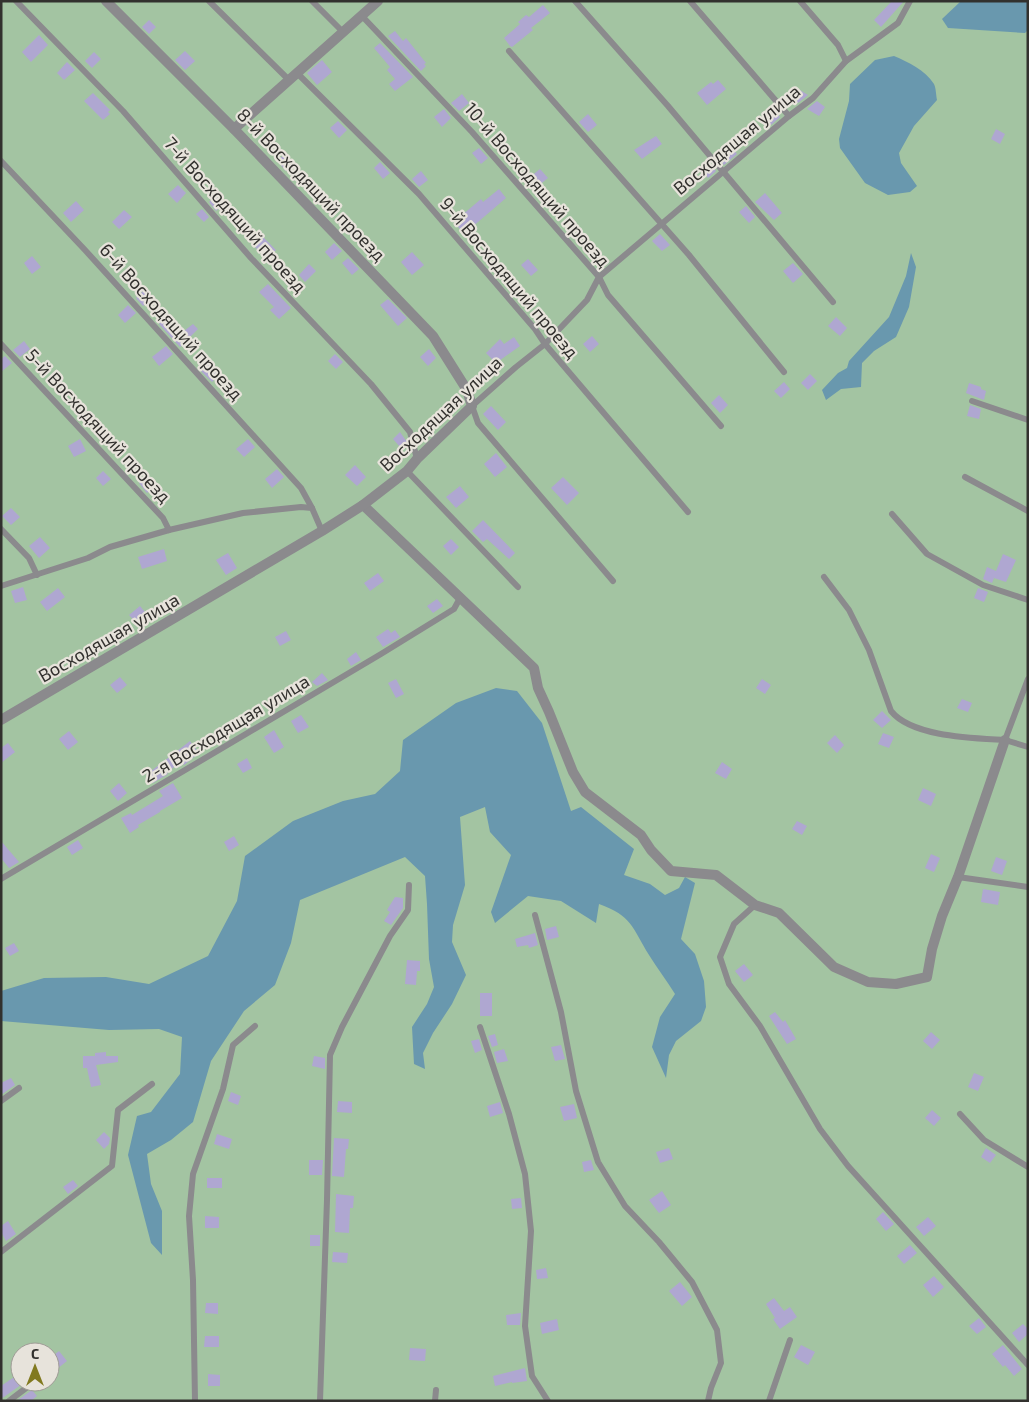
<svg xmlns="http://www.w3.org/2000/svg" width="1029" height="1402" viewBox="0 0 1029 1402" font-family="'Exo 2',sans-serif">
<rect width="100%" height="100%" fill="#e7e3db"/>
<path fill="#a3c4a2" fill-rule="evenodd" d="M 1,1 L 1028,1 L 1028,1401 L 1,1401 ZM 20,1352 L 50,1352 L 50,1382 L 20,1382 Z"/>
<g fill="#6998ae">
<path d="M 961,1 L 1028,1 L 1028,30 L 1025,33 L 948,28 L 942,19 Z"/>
<path d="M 894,56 C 908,62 925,70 934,84 C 936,88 936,95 937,100 L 914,126 L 899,153 L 901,163 L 917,186 L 910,192 L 888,195 L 865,183 L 840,148 L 839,139 L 849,101 L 850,84 L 875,60 Z"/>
<path d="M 911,253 L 916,267 L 909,307 L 896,337 L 874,351 L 862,363 L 861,387 L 841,389 L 826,400 L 822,390 L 838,373 L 847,368 L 849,361 L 889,317 L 906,276 Z"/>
<path d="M 496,688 L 517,691 L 542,723 L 571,811 L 581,807 L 634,849 L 624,875 L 650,884 L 665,895 L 679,888 L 685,877 L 695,883 L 681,939 L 695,954 L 704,981 L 706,1007 L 701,1021 L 676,1041 L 669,1055 L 666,1078 L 652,1047 L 660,1017 L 675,994 C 667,981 657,968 649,955 C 632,927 632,916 599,904 L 596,923 L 561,901 L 528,896 L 495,923 L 491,912 L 511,855 L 490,832 L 485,807 L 460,817 L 465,885 L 453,925 L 452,942 L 466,975 L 452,1004 L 433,1033 L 423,1053 L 425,1069 L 414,1064 L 412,1027 L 427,1004 L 434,987 L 429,959 L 427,904 L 425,876 L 405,857 L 300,900 L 291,943 L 275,985 L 244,1011 L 211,1061 L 193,1122 L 171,1140 L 147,1154 L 151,1184 L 162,1211 L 162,1255 L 151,1243 L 128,1155 L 137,1116 L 151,1112 L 180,1074 L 182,1037 L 159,1029 L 109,1030 L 1,1021 L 1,991 L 44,978 L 106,977 L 149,984 L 208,956 L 237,901 L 245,856 L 293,821 L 343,801 L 375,794 L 400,771 L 403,740 L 456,703 Z"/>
</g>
<g fill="#afa7d1">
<path d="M 892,1 L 904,1 L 881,27 L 874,20 Z"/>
<path d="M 543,5 L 550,13 L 531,28 L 533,30 L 512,47 L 510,46 L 504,38 L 520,24 L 518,22 L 526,15 L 529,17 Z"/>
<path d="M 149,20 L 156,27 L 149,34 L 142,27 Z"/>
<path d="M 395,31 L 403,41 L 406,38 L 426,63 L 424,64 L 426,66 L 421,71 L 388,36 Z"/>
<path d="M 39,35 L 48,45 L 31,62 L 22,52 Z"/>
<path d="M 380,43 L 413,77 L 395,91 L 389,84 L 395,79 L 387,70 L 390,67 L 374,48 Z"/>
<path d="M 185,51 L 195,61 L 185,70 L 175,60 Z"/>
<path d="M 94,52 L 101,59 L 92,68 L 85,61 Z"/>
<path d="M 322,60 L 332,72 L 317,85 L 307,73 Z"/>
<path d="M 67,62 L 75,70 L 64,80 L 57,73 Z"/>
<path d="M 718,80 L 726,89 L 707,105 L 697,93 L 711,82 L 713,84 Z"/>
<path d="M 800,90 L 808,95 L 798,103 L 792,98 Z"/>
<path d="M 93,93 L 110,110 L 108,112 L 110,114 L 103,120 L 84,101 Z"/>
<path d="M 462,94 L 469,103 L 459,111 L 451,103 Z"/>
<path d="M 817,101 L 825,107 L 819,116 L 807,109 Z"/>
<path d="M 444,109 L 451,118 L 442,127 L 434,117 Z"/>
<path d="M 773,109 L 780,117 L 771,125 L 764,116 Z"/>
<path d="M 588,114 L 597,125 L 588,132 L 579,122 Z"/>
<path d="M 338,121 L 347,130 L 339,138 L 330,128 Z"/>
<path d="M 996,129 L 1005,134 L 1000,144 L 991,139 Z"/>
<path d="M 656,136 L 662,144 L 642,159 L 634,150 Z"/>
<path d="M 730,145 L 737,154 L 724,165 L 717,157 Z"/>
<path d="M 479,148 L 488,158 L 481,164 L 472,153 Z"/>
<path d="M 285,154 L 294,164 L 286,171 L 277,161 Z"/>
<path d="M 380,162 L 390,173 L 383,179 L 374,168 Z"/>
<path d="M 709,163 L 716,171 L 708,178 L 701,169 Z"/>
<path d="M 540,169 L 548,178 L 538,186 L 530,177 Z"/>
<path d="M 421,171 L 428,180 L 419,187 L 412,179 Z"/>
<path d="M 178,185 L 186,193 L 177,203 L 168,194 Z"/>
<path d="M 499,189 L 506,198 L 464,234 L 454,222 L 481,199 L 483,202 Z"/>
<path d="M 765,193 L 782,213 L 774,220 L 755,202 Z"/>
<path d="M 216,196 L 223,204 L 216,211 L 209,202 Z"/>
<path d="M 76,201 L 84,210 L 71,222 L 63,213 Z"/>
<path d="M 746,206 L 755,217 L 749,223 L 739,212 Z"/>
<path d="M 202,209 L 209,217 L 204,222 L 196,214 Z"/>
<path d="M 124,210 L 132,217 L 119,229 L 112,222 Z"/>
<path d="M 660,234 L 670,245 L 662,251 L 652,241 Z"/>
<path d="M 263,237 L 276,250 L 267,259 L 254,246 Z"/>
<path d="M 334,243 L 342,251 L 332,260 L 325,252 Z"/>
<path d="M 412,252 L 424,265 L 412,275 L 401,262 Z"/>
<path d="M 32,256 L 41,267 L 32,274 L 24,263 Z"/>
<path d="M 348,258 L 359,269 L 352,275 L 342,263 Z"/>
<path d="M 528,259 L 538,270 L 531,276 L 521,265 Z"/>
<path d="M 793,263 L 803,274 L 793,283 L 783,271 Z"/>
<path d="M 309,264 L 316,271 L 305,282 L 299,275 Z"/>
<path d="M 268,284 L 291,308 L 279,319 L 270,310 L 274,307 L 259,292 Z"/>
<path d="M 145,289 L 153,297 L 143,306 L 136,298 Z"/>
<path d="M 388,299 L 407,318 L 398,326 L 380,305 Z"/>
<path d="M 128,305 L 136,313 L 125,323 L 118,315 Z"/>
<path d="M 168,315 L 184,331 L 193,324 L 198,329 L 180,347 L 159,324 Z"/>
<path d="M 836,317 L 847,328 L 840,336 L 828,326 Z"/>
<path d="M 592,336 L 599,344 L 590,352 L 583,344 Z"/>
<path d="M 514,337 L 520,346 L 496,363 L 486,353 L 500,339 L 504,344 Z"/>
<path d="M 24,341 L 30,349 L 20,357 L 13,350 Z"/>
<path d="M 166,346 L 173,354 L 159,366 L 152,357 Z"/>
<path d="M 429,349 L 436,358 L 428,366 L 420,357 Z"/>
<path d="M 335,354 L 343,362 L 336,369 L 328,361 Z"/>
<path d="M 5,356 L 12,363 L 1,372 L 1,359 Z"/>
<path d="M 209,364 L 219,375 L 212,382 L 201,371 Z"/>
<path d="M 810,374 L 817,381 L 808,390 L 801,383 Z"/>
<path d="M 784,382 L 790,389 L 781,398 L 774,391 Z"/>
<path d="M 969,383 L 981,387 L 981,389 L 986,391 L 984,400 L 966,393 Z"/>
<path d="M 719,395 L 728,405 L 720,413 L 711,403 Z"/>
<path d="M 970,405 L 981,409 L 979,419 L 967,416 Z"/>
<path d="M 491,406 L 506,422 L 498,430 L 483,414 Z"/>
<path d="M 400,432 L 407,442 L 401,448 L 393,439 Z"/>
<path d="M 80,439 L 86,451 L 74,457 L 68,446 Z"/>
<path d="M 248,439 L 255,447 L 244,457 L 236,449 Z"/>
<path d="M 496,453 L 507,467 L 495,477 L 484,464 Z"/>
<path d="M 355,465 L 366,477 L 357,486 L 345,475 Z"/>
<path d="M 277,469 L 284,477 L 272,488 L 265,479 Z"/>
<path d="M 103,471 L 111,479 L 103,486 L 96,478 Z"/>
<path d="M 147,477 L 155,486 L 147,493 L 139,483 Z"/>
<path d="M 563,477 L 579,493 L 567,505 L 551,488 Z"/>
<path d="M 460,486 L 469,497 L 456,508 L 446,497 Z"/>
<path d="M 11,508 L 20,517 L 11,525 L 2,516 Z"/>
<path d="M 483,520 L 515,553 L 509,559 L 487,539 L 483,542 L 472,531 Z"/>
<path d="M 40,537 L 50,548 L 39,558 L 29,546 Z"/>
<path d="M 451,539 L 459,547 L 451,555 L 443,546 Z"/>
<path d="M 164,549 L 167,561 L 142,569 L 138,557 Z"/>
<path d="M 228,553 L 237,568 L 226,575 L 216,560 Z"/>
<path d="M 1003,554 L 1016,560 L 1006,582 L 994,578 L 992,583 L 983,579 L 987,567 L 996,571 Z"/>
<path d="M 378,573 L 384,581 L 370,591 L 364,583 Z"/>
<path d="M 23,587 L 27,600 L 15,603 L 11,591 Z"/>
<path d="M 58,588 L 65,597 L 47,611 L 40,602 Z"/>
<path d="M 978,588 L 988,592 L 984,602 L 974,598 Z"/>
<path d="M 437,599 L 443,606 L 433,613 L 427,606 Z"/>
<path d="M 140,606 L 149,617 L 139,626 L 129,615 Z"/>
<path d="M 388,629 L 391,633 L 395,630 L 400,637 L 383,647 L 376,637 Z"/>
<path d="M 286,631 L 291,640 L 280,646 L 275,637 Z"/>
<path d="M 356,652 L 361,660 L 351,666 L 347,659 Z"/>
<path d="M 322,673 L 328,680 L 317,686 L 312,682 Z"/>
<path d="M 120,677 L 127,685 L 117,693 L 110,685 Z"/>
<path d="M 396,679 L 404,694 L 396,698 L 388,683 Z"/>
<path d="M 762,679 L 771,685 L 765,694 L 756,688 Z"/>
<path d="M 962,699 L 972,703 L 968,712 L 957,708 Z"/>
<path d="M 882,711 L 891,720 L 882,728 L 873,720 Z"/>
<path d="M 301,715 L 309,727 L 298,733 L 291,721 Z"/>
<path d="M 274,730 L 284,747 L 274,753 L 264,737 Z"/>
<path d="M 69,731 L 78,742 L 68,750 L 59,739 Z"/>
<path d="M 883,733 L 894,737 L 889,748 L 878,744 Z"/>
<path d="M 835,735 L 844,745 L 837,753 L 827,743 Z"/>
<path d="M 190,741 L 199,753 L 184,765 L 181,761 L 167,773 L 168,774 L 153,783 L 146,775 Z"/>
<path d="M 8,743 L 15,752 L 1,763 L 1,748 Z"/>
<path d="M 247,758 L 252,768 L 243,773 L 237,764 Z"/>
<path d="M 722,762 L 732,769 L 726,779 L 715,773 Z"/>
<path d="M 119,783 L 127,793 L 118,801 L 110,791 Z"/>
<path d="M 173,783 L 182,798 L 160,811 L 160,812 L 138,825 L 139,827 L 130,833 L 121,818 L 131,813 L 132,815 L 163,796 L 159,791 Z"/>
<path d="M 923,788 L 936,794 L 931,806 L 918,800 Z"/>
<path d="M 797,821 L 807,826 L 802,835 L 792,829 Z"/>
<path d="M 234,836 L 239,845 L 229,851 L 224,842 Z"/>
<path d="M 78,840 L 83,848 L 72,855 L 67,847 Z"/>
<path d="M 1,841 L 19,862 L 9,868 L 1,858 Z"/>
<path d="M 931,854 L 940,858 L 934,872 L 925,868 Z"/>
<path d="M 996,857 L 1007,861 L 1002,875 L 991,871 Z"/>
<path d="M 983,889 L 1000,892 L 998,905 L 981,902 Z"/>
<path d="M 395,897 L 403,898 L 403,908 L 391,925 L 384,921 L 390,912 L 387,910 Z"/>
<path d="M 556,926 L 559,937 L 547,940 L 545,929 Z"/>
<path d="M 535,933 L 538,945 L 529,948 L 528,945 L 517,947 L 515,939 Z"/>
<path d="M 14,943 L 19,951 L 10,956 L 5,948 Z"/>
<path d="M 407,960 L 420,961 L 420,971 L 417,971 L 416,985 L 405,984 Z"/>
<path d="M 744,964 L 753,975 L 744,982 L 735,971 Z"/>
<rect x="480" y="993" width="12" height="23"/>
<path d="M 775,1012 L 783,1022 L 785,1020 L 796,1039 L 787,1044 L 769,1016 Z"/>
<path d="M 931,1032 L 940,1040 L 932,1049 L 923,1041 Z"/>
<path d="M 495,1034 L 498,1045 L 492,1047 L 488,1036 Z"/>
<path d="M 479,1039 L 482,1050 L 475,1053 L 471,1041 Z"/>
<path d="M 561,1045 L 565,1059 L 555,1061 L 551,1047 Z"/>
<path d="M 504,1049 L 508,1061 L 497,1063 L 494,1052 Z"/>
<path d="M 106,1052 L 106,1056 L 118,1056 L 118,1062 L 96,1065 L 101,1085 L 91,1087 L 87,1068 L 83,1068 L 83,1056 L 95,1056 L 95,1053 Z"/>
<path d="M 314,1056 L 325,1058 L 325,1069 L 312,1066 Z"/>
<path d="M 974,1073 L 984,1077 L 978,1091 L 968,1087 Z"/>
<path d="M 11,1078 L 15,1085 L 1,1095 L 1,1083 Z"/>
<path d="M 231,1092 L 241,1096 L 238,1105 L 228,1101 Z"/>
<path d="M 338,1101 L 352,1102 L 352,1113 L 337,1112 Z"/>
<path d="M 500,1102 L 503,1113 L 490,1117 L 487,1106 Z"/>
<path d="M 574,1104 L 577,1118 L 564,1121 L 560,1107 Z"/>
<path d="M 932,1110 L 941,1118 L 934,1126 L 925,1118 Z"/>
<path d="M 104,1132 L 110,1138 L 109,1144 L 104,1149 L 96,1140 Z"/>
<path d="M 217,1134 L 232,1139 L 229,1149 L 214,1144 Z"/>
<path d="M 334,1138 L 349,1139 L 348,1149 L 346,1149 L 344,1177 L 332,1176 Z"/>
<path d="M 669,1148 L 673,1159 L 660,1163 L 656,1152 Z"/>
<path d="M 986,1148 L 996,1155 L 990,1163 L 981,1157 Z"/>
<path d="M 309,1160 L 323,1160 L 322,1175 L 309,1175 Z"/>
<path d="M 591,1160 L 594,1170 L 584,1172 L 582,1162 Z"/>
<rect x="207" y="1178" width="15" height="10"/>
<path d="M 73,1180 L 78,1186 L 68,1194 L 63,1187 Z"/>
<path d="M 662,1191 L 671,1205 L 659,1213 L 649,1200 Z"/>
<path d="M 336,1194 L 354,1196 L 353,1208 L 350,1208 L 349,1233 L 335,1232 Z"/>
<path d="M 521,1198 L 522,1208 L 512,1209 L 511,1199 Z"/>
<path d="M 883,1212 L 894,1224 L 886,1231 L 876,1219 Z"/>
<path d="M 205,1216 L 219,1217 L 219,1228 L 205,1228 Z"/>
<path d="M 928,1217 L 936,1226 L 924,1236 L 916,1227 Z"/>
<path d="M 8,1221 L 16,1234 L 6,1241 L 1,1232 L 1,1226 Z"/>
<rect x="310" y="1235" width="10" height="11"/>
<path d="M 910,1245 L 917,1253 L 904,1264 L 897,1256 Z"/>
<path d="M 333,1252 L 348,1253 L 347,1263 L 332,1262 Z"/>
<path d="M 546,1268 L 548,1278 L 537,1279 L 536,1270 Z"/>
<path d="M 934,1276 L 944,1287 L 933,1297 L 923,1285 Z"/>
<path d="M 680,1282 L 692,1297 L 682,1306 L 669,1291 Z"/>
<path d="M 774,1298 L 784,1311 L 790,1307 L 797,1317 L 780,1329 L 773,1319 L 775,1318 L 766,1304 Z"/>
<path d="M 206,1303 L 218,1303 L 218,1314 L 205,1313 Z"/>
<path d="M 521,1313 L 520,1325 L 507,1325 L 506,1315 Z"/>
<path d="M 979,1318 L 986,1327 L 977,1334 L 969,1326 Z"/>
<path d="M 557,1319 L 559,1330 L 542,1334 L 540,1323 Z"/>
<path d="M 1023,1324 L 1028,1329 L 1028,1334 L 1019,1342 L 1012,1333 Z"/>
<path d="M 205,1336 L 219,1336 L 219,1347 L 204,1347 Z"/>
<path d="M 801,1345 L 815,1352 L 808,1365 L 794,1357 Z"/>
<path d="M 1003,1345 L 1022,1369 L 1014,1376 L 1005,1365 L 1003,1367 L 992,1354 Z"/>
<path d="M 410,1348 L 426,1349 L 425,1361 L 409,1360 Z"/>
<path d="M 59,1351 L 67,1361 L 57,1369 L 50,1358 Z"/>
<path d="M 525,1368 L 527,1381 L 512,1383 L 512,1382 L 495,1386 L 493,1376 Z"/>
<path d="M 20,1373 L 20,1382 L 25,1382 L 1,1399 L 1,1386 Z"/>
<path d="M 208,1374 L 220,1375 L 220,1386 L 208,1386 Z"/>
<path d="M 32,1390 L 37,1396 L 31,1401 L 18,1400 Z"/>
</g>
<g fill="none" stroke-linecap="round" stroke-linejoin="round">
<g stroke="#8b8a8d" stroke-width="6">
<path d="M 16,1 L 123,111 L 251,258 L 371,384 L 410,432 L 417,459"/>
<path d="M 209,1 L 289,80"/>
<path d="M 312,1 L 343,32"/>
<path d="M 575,1 L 668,106 L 833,302"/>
<path d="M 690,1 L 789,116"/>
<path d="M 800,1 L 838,45 L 846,61"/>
<path d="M 361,15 L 472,132 L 599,277 L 608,295 L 721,426"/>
<path d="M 509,51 L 689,255 L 784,372"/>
<path d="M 297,73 L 419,194 L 535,329 L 545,344 L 688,512"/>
<path d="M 1,161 L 85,250 L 301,488 L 312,508"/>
<path d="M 1,344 L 163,518 L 169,530"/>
<path d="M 972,401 L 1028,420"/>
<path d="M 407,471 L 518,587"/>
<path d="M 965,477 L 1028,511"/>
<path d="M 892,514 L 927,554 L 983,585 L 1028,600"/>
<path d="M 1,529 L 29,558 L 37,575"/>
<path d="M 824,577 L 849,610 L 869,650 L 891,711 C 912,737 973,738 1005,740 L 1028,679"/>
<path d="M 613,581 L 478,423 L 472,406 L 516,367 L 545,344 L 587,300 L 599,277 L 789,116 L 813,98 L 846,61 L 898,23 L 910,1"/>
<path d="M 1,586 L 88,558 L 110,547 L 169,530 L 243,513 L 301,507 L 312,508 L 322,531"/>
<path d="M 1005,740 L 1028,747"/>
<path d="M 958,877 L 1028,887"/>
<path d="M 1,879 L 381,654 L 454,609 L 460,598"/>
<path d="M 755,905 L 734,924 L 720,957 L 729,984 L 760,1026 L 820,1129 L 848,1166 L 1028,1365"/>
<path d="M 535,915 L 561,1012 L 576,1091 L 598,1162 L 625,1206 L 659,1242 L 692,1282 L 717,1330 L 721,1363 L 711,1388 L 708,1401"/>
<path d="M 480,1027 L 509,1114 L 525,1174 L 531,1231 L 525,1326 L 532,1376 L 548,1401"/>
<path d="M 1,1101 L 19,1088"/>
<path d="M 960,1114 L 984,1140 L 1028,1167"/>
<path d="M 1,1252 L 112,1166 L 118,1110 L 152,1084"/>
<path d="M 9,1401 L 34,1382"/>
<path d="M 195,1401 L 193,1280 L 189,1216 L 193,1174 L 223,1089 L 233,1045 L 255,1026"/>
<path d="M 320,1401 L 327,1200 L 330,1055 L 342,1027 L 390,936 L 408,910 L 409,885"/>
<path d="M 435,1401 L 436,1390"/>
<path d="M 769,1401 L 790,1340"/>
</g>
<g stroke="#8b8a8d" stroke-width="10">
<path d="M 234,129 L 378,1"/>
<path d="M 363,505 L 534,668 L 538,688 L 549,712 L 573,772 L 585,792 L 641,835 L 651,850 L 671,871 L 716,875 L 755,905 L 779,913 L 834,967 L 868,982 L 896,984 L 927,977 L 932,949 L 942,916 L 958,877 L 1005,740"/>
<path d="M 1,720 L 322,531 L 363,505 L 407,471 L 417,459 L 472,406 L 467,390 L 433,336 L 234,129 L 106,1"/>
</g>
</g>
<g text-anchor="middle" stroke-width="4.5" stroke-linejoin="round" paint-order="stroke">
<g font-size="18" fill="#32312e" stroke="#e7e3db">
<text transform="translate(737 140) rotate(-40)" y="6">Восходящая улица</text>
<text transform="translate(311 185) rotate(46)" y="6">8-й Восходящий проезд</text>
<text transform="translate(537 185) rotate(49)" y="6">10-й Восходящий проезд</text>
<text transform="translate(235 215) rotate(48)" y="6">7-й Восходящий проезд</text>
<text transform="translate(509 278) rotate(50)" y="6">9-й Восходящий проезд</text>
<text transform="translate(171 322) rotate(48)" y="6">6-й Восходящий проезд</text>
<text transform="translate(441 414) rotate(-43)" y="6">Восходящая улица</text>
<text transform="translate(98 426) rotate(47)" y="6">5-й Восходящий проезд</text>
<text transform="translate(109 638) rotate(-30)" y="6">Восходящая улица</text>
<text transform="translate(226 729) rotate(-31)" y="6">2-я Восходящая улица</text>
</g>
</g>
<rect width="1029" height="1402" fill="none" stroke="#32312e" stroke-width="5"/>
<g transform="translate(35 1367)"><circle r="24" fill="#e7e3db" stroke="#9f9c96"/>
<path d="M0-4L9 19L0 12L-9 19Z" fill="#81791f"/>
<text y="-8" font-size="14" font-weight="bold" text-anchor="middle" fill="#32312e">С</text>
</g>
</svg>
